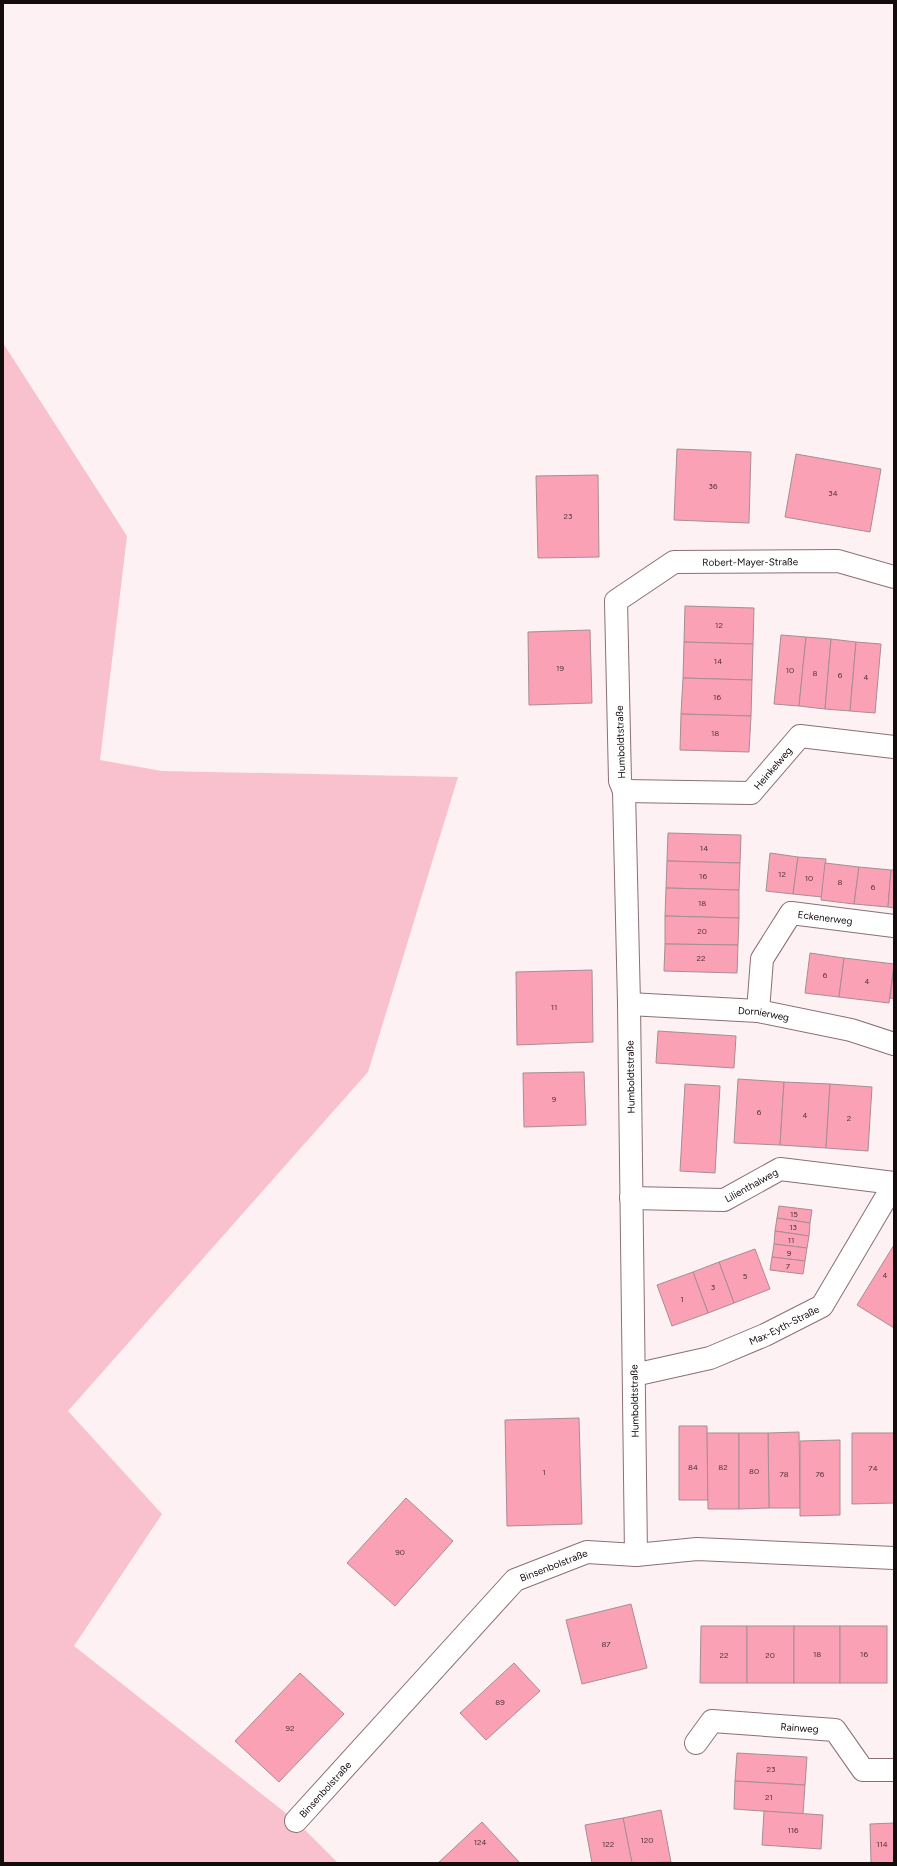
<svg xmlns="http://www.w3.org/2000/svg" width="897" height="1866" viewBox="0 0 897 1866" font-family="Figtree,sans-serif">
<rect width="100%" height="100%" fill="#fdf1f3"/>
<path fill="#f9c1cd" d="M 3,343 L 127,536 L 100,760 L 162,771 L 458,777 L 368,1072 L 68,1411 L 162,1514 L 74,1646 L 296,1821 L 338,1863 L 3,1863 Z"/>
<g fill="#fba1b6" stroke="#a88d92">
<path d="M 677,449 L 751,452 L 749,523 L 674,520 Z"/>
<path d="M 796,454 L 881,469 L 870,532 L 785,517 Z"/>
<path d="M 598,475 L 599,557 L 538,558 L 536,476 Z"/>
<path d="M 685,606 L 754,608 L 753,644 L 684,642 Z"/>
<path d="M 590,630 L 592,703 L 529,705 L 528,632 Z"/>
<path d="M 781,635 L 806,637 L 799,706 L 774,704 Z"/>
<path d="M 806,637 L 831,639 L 825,709 L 799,706 Z"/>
<path d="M 831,639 L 856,642 L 850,711 L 825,709 Z"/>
<path d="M 684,642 L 753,644 L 752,680 L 683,678 Z"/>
<path d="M 856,642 L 881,644 L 875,713 L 850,711 Z"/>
<path d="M 683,678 L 752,680 L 751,716 L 681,714 Z"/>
<path d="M 681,714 L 751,716 L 749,752 L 680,750 Z"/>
<path d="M 668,833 L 741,835 L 740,863 L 667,861 Z"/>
<path d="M 770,853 L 798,857 L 793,894 L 766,891 Z"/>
<path d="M 798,857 L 826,859 L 822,897 L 793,894 Z"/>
<path d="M 667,861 L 740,863 L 739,890 L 666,888 Z"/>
<path d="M 825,863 L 859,867 L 854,904 L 821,900 Z"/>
<path d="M 859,867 L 891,870 L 888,907 L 854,904 Z"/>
<path d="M 891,870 L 894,870 L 894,908 L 888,907 Z"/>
<path d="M 666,888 L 739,890 L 739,918 L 665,916 Z"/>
<path d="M 665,916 L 739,918 L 738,945 L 665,944 Z"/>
<path d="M 665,944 L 738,945 L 737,973 L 664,971 Z"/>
<path d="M 810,953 L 844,958 L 839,997 L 805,993 Z"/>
<path d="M 844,958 L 894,964 L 889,1003 L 839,997 Z"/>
<path d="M 894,966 L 894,999 L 890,998 Z"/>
<path d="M 592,970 L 593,1042 L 517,1045 L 516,972 Z"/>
<path d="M 658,1031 L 736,1036 L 734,1068 L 656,1063 Z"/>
<path d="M 584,1072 L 586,1125 L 524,1127 L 523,1073 Z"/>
<path d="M 738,1079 L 784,1082 L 780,1145 L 734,1143 Z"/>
<path d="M 784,1082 L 830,1084 L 826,1148 L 780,1145 Z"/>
<path d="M 685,1084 L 720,1086 L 715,1173 L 680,1171 Z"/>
<path d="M 830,1084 L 872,1087 L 868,1151 L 826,1148 Z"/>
<path d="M 779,1206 L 812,1210 L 810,1223 L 777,1218 Z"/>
<path d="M 777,1218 L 810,1223 L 809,1236 L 775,1231 Z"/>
<path d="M 775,1231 L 809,1236 L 807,1248 L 774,1244 Z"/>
<path d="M 774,1244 L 807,1248 L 805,1261 L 772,1257 Z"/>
<path d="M 894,1245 L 894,1328 L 857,1305 Z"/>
<path d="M 755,1249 L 770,1289 L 734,1303 L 719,1262 Z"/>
<path d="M 772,1257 L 805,1261 L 803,1274 L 770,1270 Z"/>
<path d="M 719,1262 L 734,1303 L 708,1313 L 693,1272 Z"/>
<path d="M 693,1272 L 708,1313 L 672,1326 L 657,1285 Z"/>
<path d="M 579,1418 L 582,1524 L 507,1526 L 505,1420 Z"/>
<path d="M 679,1426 L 707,1426 L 708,1500 L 679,1500 Z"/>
<path d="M 799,1432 L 800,1508 L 769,1508 L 768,1433 Z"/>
<path d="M 707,1433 L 739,1433 L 739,1509 L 708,1509 Z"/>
<path d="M 739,1433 L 768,1433 L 769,1508 L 739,1509 Z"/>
<path d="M 852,1433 L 894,1433 L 894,1503 L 852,1504 Z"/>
<path d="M 840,1440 L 840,1515 L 800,1516 L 800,1441 Z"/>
<path d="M 406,1498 L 453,1541 L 395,1606 L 347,1563 Z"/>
<path d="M 631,1604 L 647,1668 L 582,1684 L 566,1620 Z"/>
<path d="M 701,1626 L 747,1626 L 747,1683 L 700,1683 Z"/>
<rect x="747" y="1626" width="47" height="57"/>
<rect x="794" y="1626" width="46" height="57"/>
<rect x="840" y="1626" width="47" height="57"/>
<path d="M 514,1663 L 540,1691 L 486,1740 L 460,1713 Z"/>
<path d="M 300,1673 L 344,1714 L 279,1782 L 235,1741 Z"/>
<path d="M 737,1753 L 807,1757 L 805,1785 L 735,1781 Z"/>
<path d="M 735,1781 L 805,1785 L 803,1814 L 734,1809 Z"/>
<path d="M 661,1810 L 671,1862 L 632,1863 L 623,1818 Z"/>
<path d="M 764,1811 L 823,1815 L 821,1849 L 762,1845 Z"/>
<path d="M 623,1818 L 632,1863 L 592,1863 L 585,1825 Z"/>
<path d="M 482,1822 L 520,1863 L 438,1863 Z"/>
<path d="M 894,1823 L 894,1863 L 871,1863 L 870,1824 Z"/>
</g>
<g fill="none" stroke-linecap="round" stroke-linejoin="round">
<g stroke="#8a7075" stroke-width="24">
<g id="minor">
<path id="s1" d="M 624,791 L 751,793 L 800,736 L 894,747"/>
<path id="s2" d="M 629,1004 L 758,1011 L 851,1030 L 894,1044"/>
<path id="s3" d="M 758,1011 L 762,959 L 791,913 L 894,926"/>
<path id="s4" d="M 631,1198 L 724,1200 L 780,1169 L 894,1183"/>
<path id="s5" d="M 634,1375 L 710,1358 L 765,1335 L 822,1306 L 894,1184"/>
<path id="s6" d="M 636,1555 L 629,1004 L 624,791 L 620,781 L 616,601 L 674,562 L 838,561 L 894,577"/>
<path id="s7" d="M 696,1743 L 712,1721 L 835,1730 L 863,1770 L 894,1770"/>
<path id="s8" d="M 296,1821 L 515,1580 L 587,1552 L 636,1555 L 697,1549 L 894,1558"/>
</g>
</g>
<use href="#minor" stroke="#fff" stroke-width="22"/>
</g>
<g text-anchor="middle" stroke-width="3" stroke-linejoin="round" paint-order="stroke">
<g font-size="8" fill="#4e3037">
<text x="713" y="489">36</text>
<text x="833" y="496">34</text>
<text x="568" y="519">23</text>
<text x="719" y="628">12</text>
<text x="718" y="664">14</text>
<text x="560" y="671">19</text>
<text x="790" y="673">10</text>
<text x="815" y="676">8</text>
<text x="840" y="678">6</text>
<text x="866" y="680">4</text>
<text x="717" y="700">16</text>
<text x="715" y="736">18</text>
<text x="704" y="851">14</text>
<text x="782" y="877">12</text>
<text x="703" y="879">16</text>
<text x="809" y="881">10</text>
<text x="840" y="885">8</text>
<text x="873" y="890">6</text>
<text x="702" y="906">18</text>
<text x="702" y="934">20</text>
<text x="701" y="961">22</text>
<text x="825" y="978">6</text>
<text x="867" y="984">4</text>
<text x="554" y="1010">11</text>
<text x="554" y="1102">9</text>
<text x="759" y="1115">6</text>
<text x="805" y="1118">4</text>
<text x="849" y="1121">2</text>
<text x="794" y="1217">15</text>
<text x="793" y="1230">13</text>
<text x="791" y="1243">11</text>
<text x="789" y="1256">9</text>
<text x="788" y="1269">7</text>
<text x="885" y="1278">4</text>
<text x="745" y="1279">5</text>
<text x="713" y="1290">3</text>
<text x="682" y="1302">1</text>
<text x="693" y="1470">84</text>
<text x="723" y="1470">82</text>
<text x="873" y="1471">74</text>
<text x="754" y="1474">80</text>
<text x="544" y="1475">1</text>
<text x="784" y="1477">78</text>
<text x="820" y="1477">76</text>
<text x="400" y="1555">90</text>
<text x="606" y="1647">87</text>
<text x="817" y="1657">18</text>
<text x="864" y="1657">16</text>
<text x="724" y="1658">22</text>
<text x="770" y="1658">20</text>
<text x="500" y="1705">89</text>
<text x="290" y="1731">92</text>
<text x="771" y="1772">23</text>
<text x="769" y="1800">21</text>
<text x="793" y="1833">116</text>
<text x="647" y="1843">120</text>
<text x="480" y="1845">124</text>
<text x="608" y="1847">122</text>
<text x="882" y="1847">114</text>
</g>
<g font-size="10" fill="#140b0d" stroke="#fff">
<text dy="4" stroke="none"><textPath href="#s6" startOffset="1101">Robert-Mayer-Straße</textPath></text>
<text transform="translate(620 742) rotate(-92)" y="4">Humboldtstraße</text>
<text dy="4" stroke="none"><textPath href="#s1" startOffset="160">Heinkelweg</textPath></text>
<text dy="4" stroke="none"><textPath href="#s3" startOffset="141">Eckenerweg</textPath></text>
<text dy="4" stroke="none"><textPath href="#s2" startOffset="135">Dornierweg</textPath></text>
<text transform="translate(630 1077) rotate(-91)" y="4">Humboldtstraße</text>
<text dy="4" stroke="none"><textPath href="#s4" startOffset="124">Lilienthalweg</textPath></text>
<text dy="4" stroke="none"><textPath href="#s5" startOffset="159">Max-Eyth-Straße</textPath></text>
<text transform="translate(634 1401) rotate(-91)" y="4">Humboldtstraße</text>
<text dy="4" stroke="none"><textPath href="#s8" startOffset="367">Binsenbolstraße</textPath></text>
<text dy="4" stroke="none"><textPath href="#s7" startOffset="115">Rainweg</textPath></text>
<text dy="4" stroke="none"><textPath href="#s8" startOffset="43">Binsenbolstraße</textPath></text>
</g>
</g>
<rect width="897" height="1866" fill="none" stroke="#140b0d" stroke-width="8"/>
</svg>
